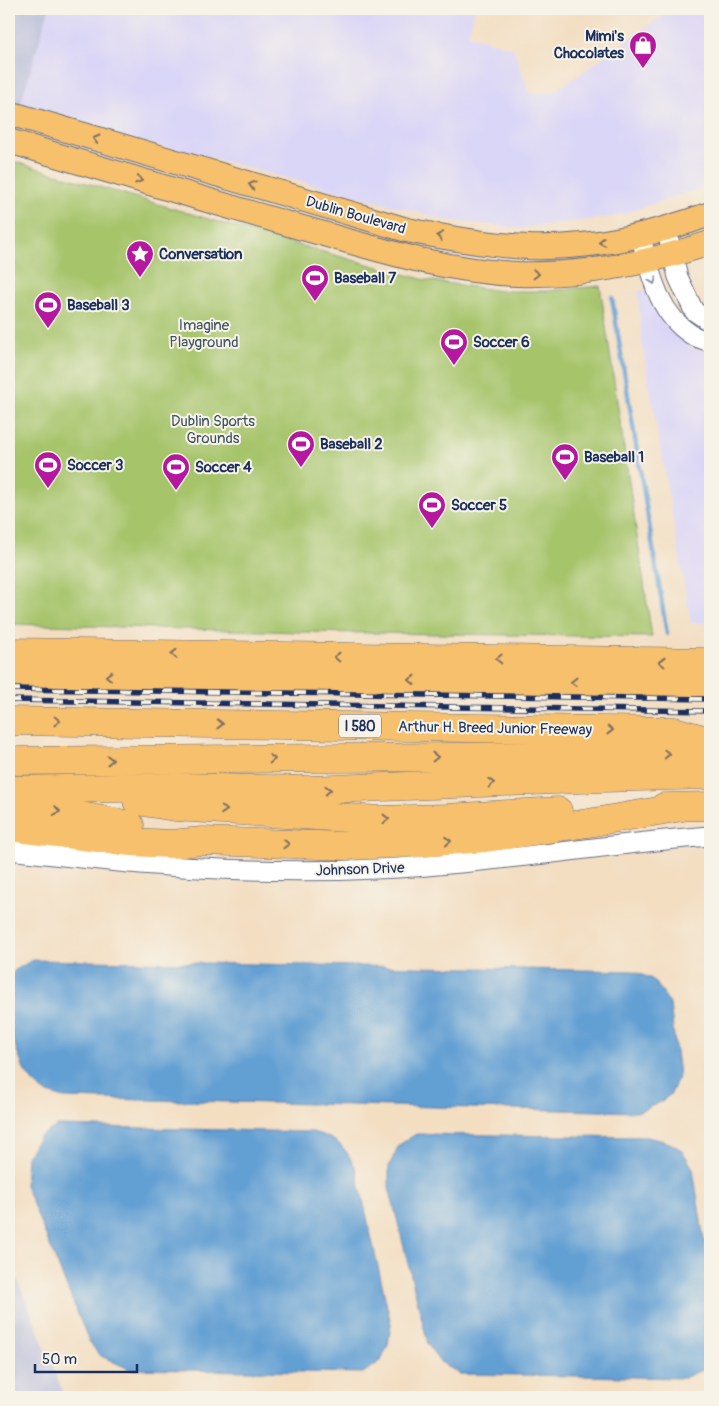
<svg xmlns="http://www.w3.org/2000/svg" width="719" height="1406" viewBox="0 0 719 1406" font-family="Pangolin,sans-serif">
<rect width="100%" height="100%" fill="#f7f3e8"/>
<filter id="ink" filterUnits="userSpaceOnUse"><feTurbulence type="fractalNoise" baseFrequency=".02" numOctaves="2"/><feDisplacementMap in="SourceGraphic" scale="10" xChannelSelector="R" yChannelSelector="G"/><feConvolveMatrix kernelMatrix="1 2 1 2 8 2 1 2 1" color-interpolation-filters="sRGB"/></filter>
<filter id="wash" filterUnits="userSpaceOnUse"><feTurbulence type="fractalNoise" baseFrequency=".0096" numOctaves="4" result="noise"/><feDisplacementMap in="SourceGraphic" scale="20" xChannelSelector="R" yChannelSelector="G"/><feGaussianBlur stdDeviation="1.12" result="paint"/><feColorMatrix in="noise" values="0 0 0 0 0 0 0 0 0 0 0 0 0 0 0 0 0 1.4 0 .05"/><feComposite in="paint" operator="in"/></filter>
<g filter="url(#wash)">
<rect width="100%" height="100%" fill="#f3dec2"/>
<g fill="#dad6f7">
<path d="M 49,9 L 475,9 L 468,35 L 513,48 L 530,94 L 554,92 L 672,9 L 710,9 L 710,185 L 613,217 L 519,228 L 447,220 L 189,152 L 17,116 Z"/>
<path d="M 650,290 L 690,347 L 710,352 L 710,623 L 691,623 L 641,338 L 638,291 Z"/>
</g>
<g fill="#c0c2dd">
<path d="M 9,9 L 49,9 L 17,116 L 9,113 Z"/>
<path d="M 9,1259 L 65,1397 L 9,1397 Z"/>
</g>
<path fill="#a6c46b" stroke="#607a64" d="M 9,160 L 266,236 L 425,280 L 501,291 L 547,291 L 600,286 L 652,637 L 299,632 L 9,624 Z"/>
<g fill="#629fd3" stroke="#3e6798">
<path d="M 32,960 L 633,971 L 652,979 L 659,987 L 670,1004 L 679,1075 L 671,1094 L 659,1103 L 637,1112 L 64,1098 L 45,1092 L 33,1082 L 24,1070 L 9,1028 L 9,978 L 14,971 Z"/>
<path d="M 57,1126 L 313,1132 C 339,1140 344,1145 356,1169 L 391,1324 L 388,1345 L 381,1361 L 363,1373 L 129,1369 L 99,1355 L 89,1341 L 25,1185 L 27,1156 L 39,1137 Z"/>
<path d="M 416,1134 L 648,1137 C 674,1144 680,1143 693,1169 L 710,1279 L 710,1360 L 704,1369 L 684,1378 L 460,1374 L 439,1361 L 428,1344 L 389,1187 L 389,1166 L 399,1145 Z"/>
</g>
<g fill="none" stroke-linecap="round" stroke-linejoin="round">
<g stroke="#629fd3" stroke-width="4.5">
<path d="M 612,298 L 667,634"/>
<path d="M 706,851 L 710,877"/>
</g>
</g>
</g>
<g filter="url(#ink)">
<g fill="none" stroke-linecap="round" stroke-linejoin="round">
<g stroke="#676c81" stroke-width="21">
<g id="minor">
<path d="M 666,228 L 678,277 L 694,311 L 710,322"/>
<path d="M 640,234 C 650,271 657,313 692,335 C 697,338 705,340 710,342"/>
<path d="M 9,850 C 53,855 97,860 141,864 C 226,871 312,873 398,868 C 503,862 606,844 710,836"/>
</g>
</g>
<g stroke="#676c81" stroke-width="26">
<g id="major">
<path d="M 9,113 L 407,230 C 447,238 487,245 528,247 C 589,249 653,235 710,214"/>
<path d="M 9,141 C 105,170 202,199 299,227 C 371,247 442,271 517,274 C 581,276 649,263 710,243"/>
</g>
</g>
<g stroke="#676c81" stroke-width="29">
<g id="highway">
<path d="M 9,652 L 710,662"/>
<path d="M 9,674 L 710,684"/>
<path d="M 9,721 L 674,731 L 710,741"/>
<path d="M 9,761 L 674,755 L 710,746"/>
<path d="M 9,790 L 175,787 L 310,790 L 603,778 L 710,775"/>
<path d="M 137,801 L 175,807 L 380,820 L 447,818 L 558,811"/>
<path d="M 10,803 L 130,825"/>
<path d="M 664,807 L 710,806"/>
<path d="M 9,827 L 131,842 L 172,844 L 202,841 L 346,846 L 418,843 L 485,838 L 588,823 L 682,807"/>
</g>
</g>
<use href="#minor" stroke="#fff" stroke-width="19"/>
<use href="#major" stroke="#f7c06c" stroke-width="24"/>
<use href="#highway" stroke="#f7c06c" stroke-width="28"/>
<g stroke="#1b2f5e" stroke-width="5.5">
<g id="rail">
<path d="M 9,689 L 710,699"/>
<path d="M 9,700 L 710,711"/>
</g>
</g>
<use href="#rail" stroke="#f7f3e8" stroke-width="4" stroke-dasharray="11" stroke-linecap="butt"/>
</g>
<defs><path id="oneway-chevron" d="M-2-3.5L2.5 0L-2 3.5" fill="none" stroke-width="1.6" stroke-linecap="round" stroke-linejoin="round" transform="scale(1.25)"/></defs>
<g stroke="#7e7064">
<use href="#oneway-chevron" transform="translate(96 139) rotate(-164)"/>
<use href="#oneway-chevron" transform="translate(139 180) rotate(17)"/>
<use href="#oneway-chevron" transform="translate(252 185) rotate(-164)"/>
<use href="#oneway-chevron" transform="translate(440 236) rotate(-170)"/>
<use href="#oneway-chevron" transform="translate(602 242) rotate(169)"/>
<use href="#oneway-chevron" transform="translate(536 274) rotate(-1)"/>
<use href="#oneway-chevron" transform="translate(174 654) rotate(-179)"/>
<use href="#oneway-chevron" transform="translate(337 657) rotate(-179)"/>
<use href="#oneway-chevron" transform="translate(499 659) rotate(-179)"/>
<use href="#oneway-chevron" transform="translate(662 662) rotate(-179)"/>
<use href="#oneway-chevron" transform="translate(109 676) rotate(-179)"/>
<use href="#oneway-chevron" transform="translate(412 680) rotate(-179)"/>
<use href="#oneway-chevron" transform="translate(574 682) rotate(-179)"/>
<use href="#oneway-chevron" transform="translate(57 721) rotate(1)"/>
<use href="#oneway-chevron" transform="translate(220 724) rotate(1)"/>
<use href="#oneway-chevron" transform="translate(610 730) rotate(1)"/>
<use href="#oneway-chevron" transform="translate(667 754) rotate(-2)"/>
<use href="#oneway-chevron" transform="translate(435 757) rotate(-1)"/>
<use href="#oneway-chevron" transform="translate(272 759) rotate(-1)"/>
<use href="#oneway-chevron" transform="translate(110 760)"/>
<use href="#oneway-chevron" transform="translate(491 783) rotate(-3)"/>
<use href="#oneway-chevron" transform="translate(328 790) rotate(-2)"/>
<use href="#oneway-chevron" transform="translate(224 810) rotate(4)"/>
<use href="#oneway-chevron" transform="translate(57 811) rotate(10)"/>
<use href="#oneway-chevron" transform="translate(386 819)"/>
<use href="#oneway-chevron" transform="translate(448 841) rotate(-5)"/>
<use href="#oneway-chevron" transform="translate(286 844) rotate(2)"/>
</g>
<use stroke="#8d97ae" href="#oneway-chevron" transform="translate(653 281) rotate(70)"/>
</g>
<defs>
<g id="shop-pin" transform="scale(1.4375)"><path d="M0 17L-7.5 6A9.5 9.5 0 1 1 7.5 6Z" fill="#b5179e" stroke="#f7f3e8"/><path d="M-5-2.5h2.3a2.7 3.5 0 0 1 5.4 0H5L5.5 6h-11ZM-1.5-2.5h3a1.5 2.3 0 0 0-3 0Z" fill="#fff"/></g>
<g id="sight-pin" transform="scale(1.4375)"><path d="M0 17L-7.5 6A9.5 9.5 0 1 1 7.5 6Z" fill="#b5179e" stroke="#f7f3e8"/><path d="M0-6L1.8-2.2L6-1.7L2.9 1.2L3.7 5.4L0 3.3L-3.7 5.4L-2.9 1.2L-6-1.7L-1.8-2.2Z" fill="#fff"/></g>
<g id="stadium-pin" transform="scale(1.4375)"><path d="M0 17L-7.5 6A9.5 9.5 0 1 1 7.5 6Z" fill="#b5179e" stroke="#f7f3e8"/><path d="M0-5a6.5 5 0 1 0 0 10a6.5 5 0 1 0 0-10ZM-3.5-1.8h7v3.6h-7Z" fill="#fff"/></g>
</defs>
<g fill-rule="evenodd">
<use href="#shop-pin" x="643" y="45"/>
<use href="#sight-pin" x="140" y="254"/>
<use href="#stadium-pin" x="315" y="278"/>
<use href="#stadium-pin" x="48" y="305"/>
<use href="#stadium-pin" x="454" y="342"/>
<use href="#stadium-pin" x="301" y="444"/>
<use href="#stadium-pin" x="565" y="457"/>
<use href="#stadium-pin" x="48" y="465"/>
<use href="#stadium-pin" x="176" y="467"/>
<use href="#stadium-pin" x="432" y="505"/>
</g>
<g text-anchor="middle" stroke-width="4" stroke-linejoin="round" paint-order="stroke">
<rect fill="#f7f3e8" stroke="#5d6a87" stroke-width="1" x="339" y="714.5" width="42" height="23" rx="4"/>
<g font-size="14" font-weight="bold" fill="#1b2f5e">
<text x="360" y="731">I 580</text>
</g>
<g font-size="15" font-weight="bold" fill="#1b2f5e" stroke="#f7f3e8" text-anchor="start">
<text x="624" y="41" text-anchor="end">Mimi's<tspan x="624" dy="17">Chocolates</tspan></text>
<text x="159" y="259">Conversation</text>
<text x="334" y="283">Baseball 7</text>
<text x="67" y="310">Baseball 3</text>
<text x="473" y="347">Soccer 6</text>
<text x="320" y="449">Baseball 2</text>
<text x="584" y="462">Baseball 1</text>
<text x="67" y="470">Soccer 3</text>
<text x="195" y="472">Soccer 4</text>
<text x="451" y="510">Soccer 5</text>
</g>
<g font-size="15" fill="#1b2f5e" stroke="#f7f3e8">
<text transform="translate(356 215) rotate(16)" y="5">Dublin Boulevard</text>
<text transform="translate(495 728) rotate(1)" y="5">Arthur H. Breed Junior Freeway</text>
<text transform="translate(360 869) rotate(-2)" y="5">Johnson Drive</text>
</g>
<g font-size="15" fill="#3e5461" stroke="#f7f3e8">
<text x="204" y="330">Imagine<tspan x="204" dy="17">Playground</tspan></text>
<text x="213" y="426">Dublin Sports<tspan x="213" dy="17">Grounds</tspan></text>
</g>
</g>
<rect width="719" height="1406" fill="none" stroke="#f7f3e8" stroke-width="30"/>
<path d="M35 1364v8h102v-8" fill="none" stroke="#1b2f5e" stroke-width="2.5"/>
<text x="42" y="1364" font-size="15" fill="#1b2f5e" stroke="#f7f3e8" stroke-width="4" paint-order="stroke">50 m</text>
</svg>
